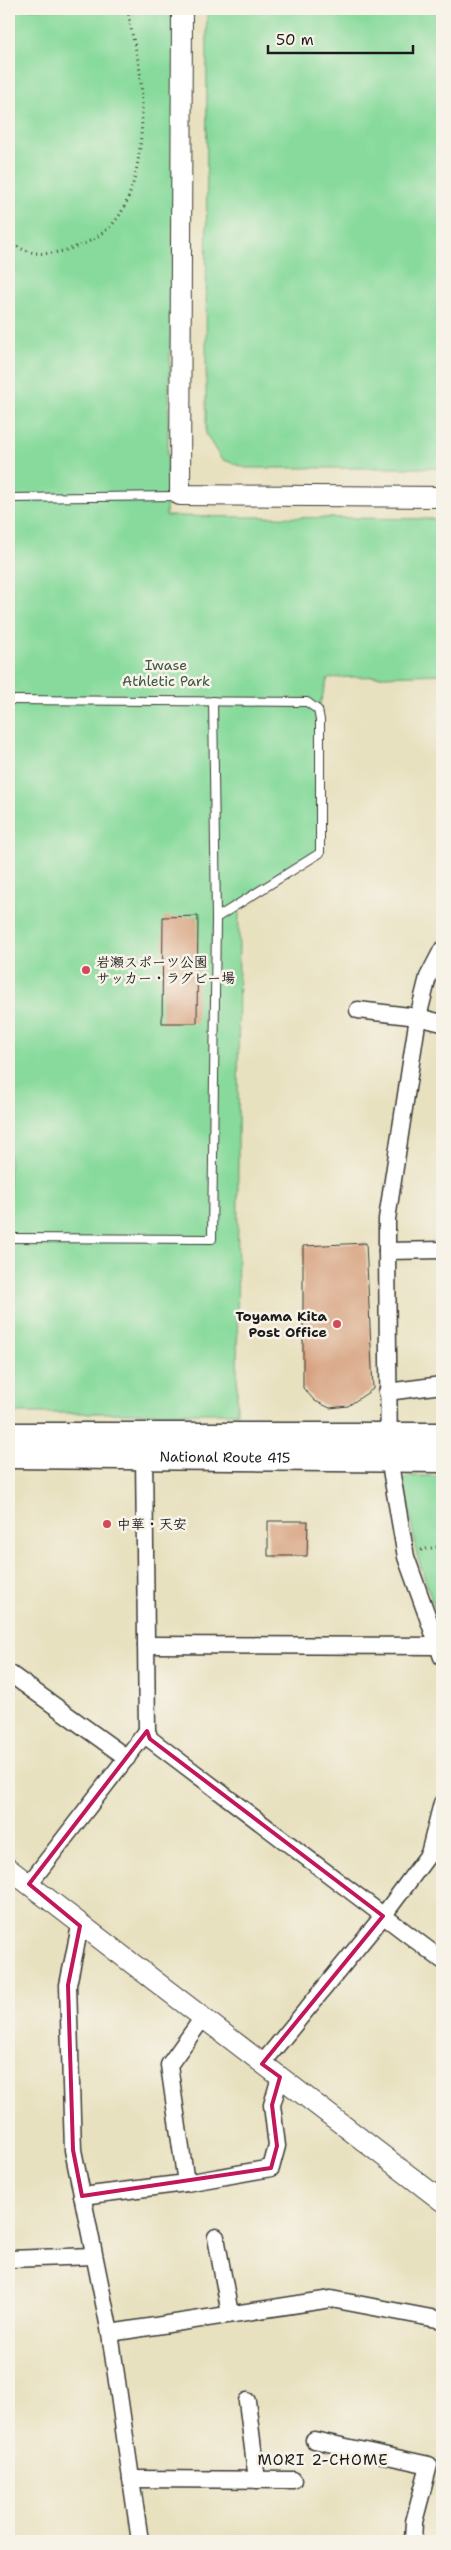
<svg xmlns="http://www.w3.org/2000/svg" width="451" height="2550" viewBox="0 0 451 2550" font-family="'Shantell Sans','Klee One',sans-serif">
<rect width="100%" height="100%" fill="#f7f3e8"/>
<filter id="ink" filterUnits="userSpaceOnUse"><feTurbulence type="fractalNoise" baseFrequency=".02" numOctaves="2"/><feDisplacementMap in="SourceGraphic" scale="10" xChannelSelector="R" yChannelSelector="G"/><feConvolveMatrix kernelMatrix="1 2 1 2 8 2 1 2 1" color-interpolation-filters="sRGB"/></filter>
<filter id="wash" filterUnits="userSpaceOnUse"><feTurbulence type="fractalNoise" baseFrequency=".0096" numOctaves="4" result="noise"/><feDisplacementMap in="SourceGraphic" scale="20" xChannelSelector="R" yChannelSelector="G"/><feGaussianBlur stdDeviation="1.12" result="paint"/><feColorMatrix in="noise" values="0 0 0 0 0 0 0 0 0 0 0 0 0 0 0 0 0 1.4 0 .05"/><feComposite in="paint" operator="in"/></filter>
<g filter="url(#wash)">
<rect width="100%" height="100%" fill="#e8e1c0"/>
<g fill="#87da9b" stroke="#527b5c">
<path d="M 9,9 L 179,9 L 166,516 L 442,519 L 442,674 L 328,678 L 318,710 L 320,853 L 239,904 L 237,1413 L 9,1413 Z"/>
<path d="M 207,9 L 442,9 L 442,468 L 246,468 L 221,459 L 206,434 Z"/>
<path d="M 407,1476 L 442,1476 L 442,1631 L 417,1555 L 404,1482 Z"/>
</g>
<g id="blocks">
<g fill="#d69f7c">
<path d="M 198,916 L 197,1023 L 162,1023 L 163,917 Z"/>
<path d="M 366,1243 L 373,1389 L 348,1406 L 330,1408 L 315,1401 L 303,1388 L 303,1246 Z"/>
<path d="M 268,1521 L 308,1521 L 307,1556 L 268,1556 Z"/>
</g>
</g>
</g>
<g filter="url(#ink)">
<use href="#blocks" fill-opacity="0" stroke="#3b3a35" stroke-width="1"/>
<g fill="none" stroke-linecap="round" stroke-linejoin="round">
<g stroke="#3b3a35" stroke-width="10">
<g id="service">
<path d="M 9,498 L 178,496"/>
<path d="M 9,700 L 307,702 L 318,710 L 320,720 L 320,853 L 216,918 L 212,1239 L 9,1238"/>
<path d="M 213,701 L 216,918"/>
</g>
</g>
<g stroke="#3b3a35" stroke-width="19">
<g id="minor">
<path d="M 358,1010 L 418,1017 L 428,977 L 442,950"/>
<path d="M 442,1023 L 418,1017 L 387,1219 L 387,1251 L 389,1458 L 406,1557 L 442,1657"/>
<path d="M 387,1251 L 442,1250"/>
<path d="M 387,1392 L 442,1385"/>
<path d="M 144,1456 L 147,1731 L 150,1739 L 442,1960"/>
<path d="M 146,1645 L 439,1646"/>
<path d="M 9,1673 L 127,1758"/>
<path d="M 29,1884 L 147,1731"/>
<path d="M 80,1926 L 68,1985 L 73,2150 L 110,2333 L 140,2541"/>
<path d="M 202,2019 L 169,2065 L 186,2183 L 271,2168 L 277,2146 L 272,2105 L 280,2077"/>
<path d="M 262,2064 L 383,1916 L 429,1854 L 442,1803"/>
<path d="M 82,2196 L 186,2183"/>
<path d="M 216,2237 L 230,2314"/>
<path d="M 9,2259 L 93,2256"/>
<path d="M 110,2333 L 331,2299 L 442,2320"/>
<path d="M 247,2401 L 257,2480"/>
<path d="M 314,2440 L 429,2465 L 414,2522 L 413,2541"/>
<path d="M 131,2479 L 293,2480"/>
</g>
</g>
<g stroke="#3b3a35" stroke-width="22">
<g id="tertiary">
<path d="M 182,9 L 180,495 L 442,497"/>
<path d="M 9,1869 L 442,2201"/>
</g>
</g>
<g stroke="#3b3a35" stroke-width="29">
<g id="trunk">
<path d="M 9,1436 L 442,1436"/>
<path id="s1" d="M 9,1455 L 442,1459"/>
</g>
</g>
<g stroke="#3b3a35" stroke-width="3" stroke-dasharray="1 4" stroke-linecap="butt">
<path d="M 9,241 C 30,257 49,256 73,248 C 91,242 108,232 119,216 C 142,181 145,114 140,72 C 137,51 130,30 128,9"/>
<path d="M 421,1550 L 442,1546"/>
</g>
<use href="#service" stroke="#fff" stroke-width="8"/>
<use href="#minor" stroke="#fff" stroke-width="16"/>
<use href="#tertiary" stroke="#fff" stroke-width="20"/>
<use href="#trunk" stroke="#fff" stroke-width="26"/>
</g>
</g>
<path fill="none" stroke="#c2185b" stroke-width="4" stroke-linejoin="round" d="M 147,1731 L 150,1739 L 383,1916 L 262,2064 L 280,2077 L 272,2105 L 277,2146 L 271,2168 L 82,2196 L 73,2150 L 68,1985 L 80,1926 L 29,1884 Z"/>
<g fill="#d1495b" stroke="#f7f3e8" stroke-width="2">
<circle cx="86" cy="970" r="5"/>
<circle cx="337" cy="1324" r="5"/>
<circle cx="107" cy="1524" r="5"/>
</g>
<g text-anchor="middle" stroke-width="5" stroke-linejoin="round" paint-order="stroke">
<g font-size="14" fill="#3c5542" stroke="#f7f3e8">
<text x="166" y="670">Iwase<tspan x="166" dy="16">Athletic Park</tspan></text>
</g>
<g font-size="14" font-weight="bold" fill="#1c1c1c" stroke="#f7f3e8" text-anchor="start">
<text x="96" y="967">岩瀬スポーツ公園<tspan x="96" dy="16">サッカー・ラグビー場</tspan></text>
<text x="327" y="1321" text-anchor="end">Toyama Kita<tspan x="327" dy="16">Post Office</tspan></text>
<text x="117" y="1529">中華・天安</text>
</g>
<g font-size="14" fill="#1c1c1c" stroke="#f7f3e8">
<text dy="5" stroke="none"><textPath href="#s1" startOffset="216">National Route 415</textPath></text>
</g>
<g font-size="15" letter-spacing="1" fill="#1c1c1c" stroke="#f7f3e8">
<text x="323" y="2465">MORI 2-CHOME</text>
</g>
</g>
<rect width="451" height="2550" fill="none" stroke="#f7f3e8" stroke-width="30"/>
<path d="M268 45v8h145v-8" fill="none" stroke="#1c1c1c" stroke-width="2.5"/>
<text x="276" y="45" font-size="15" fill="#1c1c1c" stroke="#f7f3e8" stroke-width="4" paint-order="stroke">50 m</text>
</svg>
